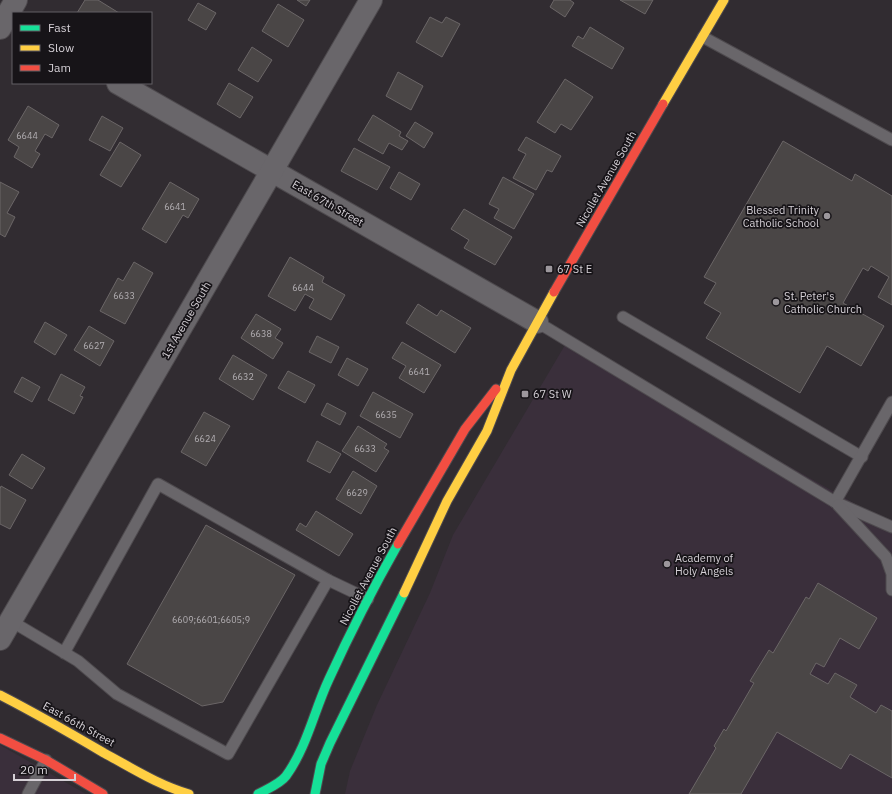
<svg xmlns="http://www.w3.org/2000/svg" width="892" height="794" viewBox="0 0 892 794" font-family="'IBM Plex Sans',sans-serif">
<rect width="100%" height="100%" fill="#312c31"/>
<g fill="#3a2f3b">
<path d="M 568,340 L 892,525 L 892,794 L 345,794 L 350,771 L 377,705 L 430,593 L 453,535 Z"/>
<path d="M 0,745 L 86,794 L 0,794 Z"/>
</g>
<g fill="#4a4646" stroke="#6b6667">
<path d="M 85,0 L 98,0 L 119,13 L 77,13 Z"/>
<path d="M 297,0 L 310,0 L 306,6 Z"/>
<path d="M 554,0 L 570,0 L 574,3 L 565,17 L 550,7 Z"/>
<path d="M 620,0 L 653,0 L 645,14 Z"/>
<path d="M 198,3 L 216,13 L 206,30 L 188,20 Z"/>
<path d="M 278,4 L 304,20 L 288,47 L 262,31 Z"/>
<path d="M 430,17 L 442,23 L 446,17 L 460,24 L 442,57 L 416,42 Z"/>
<path d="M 590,27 L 624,48 L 612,69 L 572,46 L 578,36 L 583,39 Z"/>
<path d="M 252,47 L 272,60 L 258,82 L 238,70 Z"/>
<path d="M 398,72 L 423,86 L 411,110 L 386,96 Z"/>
<path d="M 565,79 L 593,97 L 571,130 L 561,124 L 555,133 L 537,122 Z"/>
<path d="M 229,83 L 253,97 L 240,118 L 217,104 Z"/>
<path d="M 28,106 L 59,125 L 52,138 L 45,134 L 35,151 L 40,154 L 32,168 L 14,157 L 19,147 L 8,140 Z"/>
<path d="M 373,115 L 401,132 L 399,136 L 408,141 L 402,150 L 389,143 L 383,154 L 358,140 Z"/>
<path d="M 102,116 L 123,128 L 110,151 L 89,140 Z"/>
<path d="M 415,122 L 433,133 L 424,148 L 406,136 Z"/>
<path d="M 526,137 L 561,156 L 552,172 L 547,170 L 536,190 L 513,178 L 526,154 L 518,150 Z"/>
<path d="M 783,141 L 852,181 L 855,174 L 892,196 L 892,305 L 878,297 L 889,277 L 871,266 L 868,271 L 863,268 L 843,303 L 884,326 L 861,366 L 827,346 L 800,393 L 706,338 L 721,313 L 704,303 L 716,283 L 704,277 Z"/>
<path d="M 120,142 L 141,155 L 121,187 L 100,175 Z"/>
<path d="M 354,148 L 390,167 L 377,190 L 341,171 Z"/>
<path d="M 399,172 L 420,184 L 411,200 L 390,188 Z"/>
<path d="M 503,177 L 534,194 L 514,229 L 494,218 L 499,209 L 489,204 Z"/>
<path d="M 0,182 L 19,192 L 7,213 L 15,217 L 5,237 L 0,234 Z"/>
<path d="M 170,182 L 199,199 L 188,218 L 183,215 L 166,243 L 142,229 Z"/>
<path d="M 464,209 L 512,237 L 495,265 L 464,248 L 469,240 L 451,229 Z"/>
<path d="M 290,257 L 324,277 L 322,282 L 345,295 L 331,320 L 309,308 L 314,299 L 305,294 L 295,311 L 268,296 Z"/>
<path d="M 134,262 L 153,273 L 125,324 L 100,311 L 118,278 L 123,281 Z"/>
<path d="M 418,304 L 437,316 L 441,310 L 471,328 L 455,353 L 406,323 Z"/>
<path d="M 256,314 L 281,329 L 275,338 L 283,343 L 273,359 L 241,338 Z"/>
<path d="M 45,322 L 67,335 L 55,355 L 34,342 Z"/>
<path d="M 89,326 L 114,341 L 100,366 L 74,350 Z"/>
<path d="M 317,336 L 339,347 L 331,363 L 309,352 Z"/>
<path d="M 402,342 L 441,365 L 424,393 L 399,378 L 406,366 L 392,358 Z"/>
<path d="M 233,355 L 267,375 L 253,400 L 219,379 Z"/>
<path d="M 347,358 L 368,369 L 358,386 L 338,375 Z"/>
<path d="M 288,371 L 315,385 L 305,403 L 278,388 Z"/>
<path d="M 61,374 L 85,387 L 80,396 L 83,397 L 74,414 L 48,400 Z"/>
<path d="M 22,377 L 40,387 L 32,402 L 14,392 Z"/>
<path d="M 373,392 L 413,414 L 400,438 L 360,416 Z"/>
<path d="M 327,403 L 346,413 L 340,425 L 321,415 Z"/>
<path d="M 204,412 L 230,426 L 206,466 L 181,452 Z"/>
<path d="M 358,426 L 387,444 L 384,448 L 389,451 L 376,472 L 342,451 Z"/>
<path d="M 317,441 L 341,454 L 330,473 L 307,461 Z"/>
<path d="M 22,454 L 45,468 L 32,489 L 9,475 Z"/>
<path d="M 353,471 L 377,486 L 361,514 L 336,499 Z"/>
<path d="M 1,486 L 26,500 L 10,529 L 0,524 L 0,489 Z"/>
<path d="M 316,511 L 353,534 L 339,556 L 296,530 L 300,523 L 306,527 Z"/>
<path d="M 206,525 L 295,575 L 223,702 L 202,706 L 127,664 Z"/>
<path d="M 818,583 L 877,618 L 859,649 L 840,638 L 824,667 L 816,663 L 810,674 L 828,684 L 835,673 L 857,685 L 850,697 L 876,713 L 881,705 L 892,711 L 892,778 L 850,754 L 841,769 L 777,732 L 741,794 L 689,794 L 716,748 L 714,746 L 724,729 L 726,731 L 754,683 L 750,681 L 769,650 L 773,653 L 806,597 L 809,599 Z"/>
</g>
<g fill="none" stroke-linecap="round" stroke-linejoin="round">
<g stroke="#4e4a4e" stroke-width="13">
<g id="lane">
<path d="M 703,37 L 892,140"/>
<path d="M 623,317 L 862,457"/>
<path d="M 537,322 L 835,502 L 892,527"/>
<path d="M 835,502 L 892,402"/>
<path d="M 838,505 L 886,557 L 892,574 L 892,590"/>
<path d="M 328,580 L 368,599"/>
<path d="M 11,621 L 78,661 L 117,694 L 228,754 L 328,580 L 158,484 L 64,653"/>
<path d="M 28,794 L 46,760"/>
</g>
</g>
<g stroke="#4e4a4e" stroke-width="24">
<g id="street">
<path d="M 0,28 L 16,0"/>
<path d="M 118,83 L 537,322"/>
<path d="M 0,639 L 371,0"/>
</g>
</g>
<g stroke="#4e4a4e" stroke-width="11">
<g id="fast">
<path d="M 258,794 C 267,789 280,784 286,776 C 307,747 314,711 329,679 C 350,633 373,588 398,544"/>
<path d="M 315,794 L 321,764 L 330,743 L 404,593"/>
</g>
</g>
<g stroke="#4e4a4e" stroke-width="11">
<g id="slow">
<path d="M 663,104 L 724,0"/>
<path d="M 404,593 L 447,501 L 487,431 L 511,370 L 554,292"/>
<path d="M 0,695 C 35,713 70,733 104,753 C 132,768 158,785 189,794"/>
</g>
</g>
<g stroke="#4e4a4e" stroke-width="11">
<g id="jam">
<path d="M 554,292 L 663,104"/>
<path d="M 398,544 L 465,429 L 496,389"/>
<path d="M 0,738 L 46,760 L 103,794"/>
</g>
</g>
<use href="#lane" stroke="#69666a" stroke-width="11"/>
<use href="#street" stroke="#69666a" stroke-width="22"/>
<use href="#fast" stroke="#16e098" stroke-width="9"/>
<use href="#slow" stroke="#ffcf43" stroke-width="9"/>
<use href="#jam" stroke="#f24e42" stroke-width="9"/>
</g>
<g fill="#9c979c" stroke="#171418" stroke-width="1.5">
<circle cx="827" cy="216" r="4"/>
<rect x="545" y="265" width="8" height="8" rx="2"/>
<circle cx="776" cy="302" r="4"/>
<rect x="521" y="390" width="8" height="8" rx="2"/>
<circle cx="667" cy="564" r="4"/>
</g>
<g text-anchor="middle" stroke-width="3.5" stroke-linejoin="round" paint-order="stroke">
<g font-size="9" fill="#b2aeb2">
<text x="27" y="139">6644</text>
<text x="175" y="210">6641</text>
<text x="303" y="291">6644</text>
<text x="124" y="299">6633</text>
<text x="261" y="337">6638</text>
<text x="94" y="349">6627</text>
<text x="419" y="375">6641</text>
<text x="243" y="380">6632</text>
<text x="386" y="418">6635</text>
<text x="205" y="442">6624</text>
<text x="365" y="452">6633</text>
<text x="357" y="496">6629</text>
<text x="211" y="623">6609;6601;6605;9</text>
</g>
<g font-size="11" fill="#d5d0d6" stroke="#171418">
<text transform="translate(606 179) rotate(-60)" y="4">Nicollet Avenue South</text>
<text transform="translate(328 203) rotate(30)" y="4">East 67th Street</text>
<text transform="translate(186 320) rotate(-60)" y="4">1st Avenue South</text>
<text transform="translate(368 576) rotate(-62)" y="4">Nicollet Avenue South</text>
<text transform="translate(79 724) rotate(29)" y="4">East 66th Street</text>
</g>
<g font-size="11" fill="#d5d0d6" stroke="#171418" text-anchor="start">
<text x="819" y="214" text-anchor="end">Blessed Trinity<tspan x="819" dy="13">Catholic School</tspan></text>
<text x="557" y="273">67 St E</text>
<text x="784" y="300">St. Peter's<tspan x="784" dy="13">Catholic Church</tspan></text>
<text x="533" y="398">67 St W</text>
<text x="675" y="562">Academy of<tspan x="675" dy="13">Holy Angels</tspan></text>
</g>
</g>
<rect x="12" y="12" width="140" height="72" fill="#171418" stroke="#635f64"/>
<rect x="20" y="25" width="20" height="6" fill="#16e098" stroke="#635f64"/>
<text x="48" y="32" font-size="12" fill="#d5d0d6">Fast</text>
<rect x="20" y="45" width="20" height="6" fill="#ffcf43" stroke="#635f64"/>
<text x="48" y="52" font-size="12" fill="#d5d0d6">Slow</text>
<rect x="20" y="65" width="20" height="6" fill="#f24e42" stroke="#635f64"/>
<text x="48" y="72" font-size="12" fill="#d5d0d6">Jam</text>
<path d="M14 774v6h61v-6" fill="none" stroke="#d5d0d6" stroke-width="2"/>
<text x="20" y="774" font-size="12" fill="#d5d0d6" stroke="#171418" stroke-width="3" paint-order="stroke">20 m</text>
</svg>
